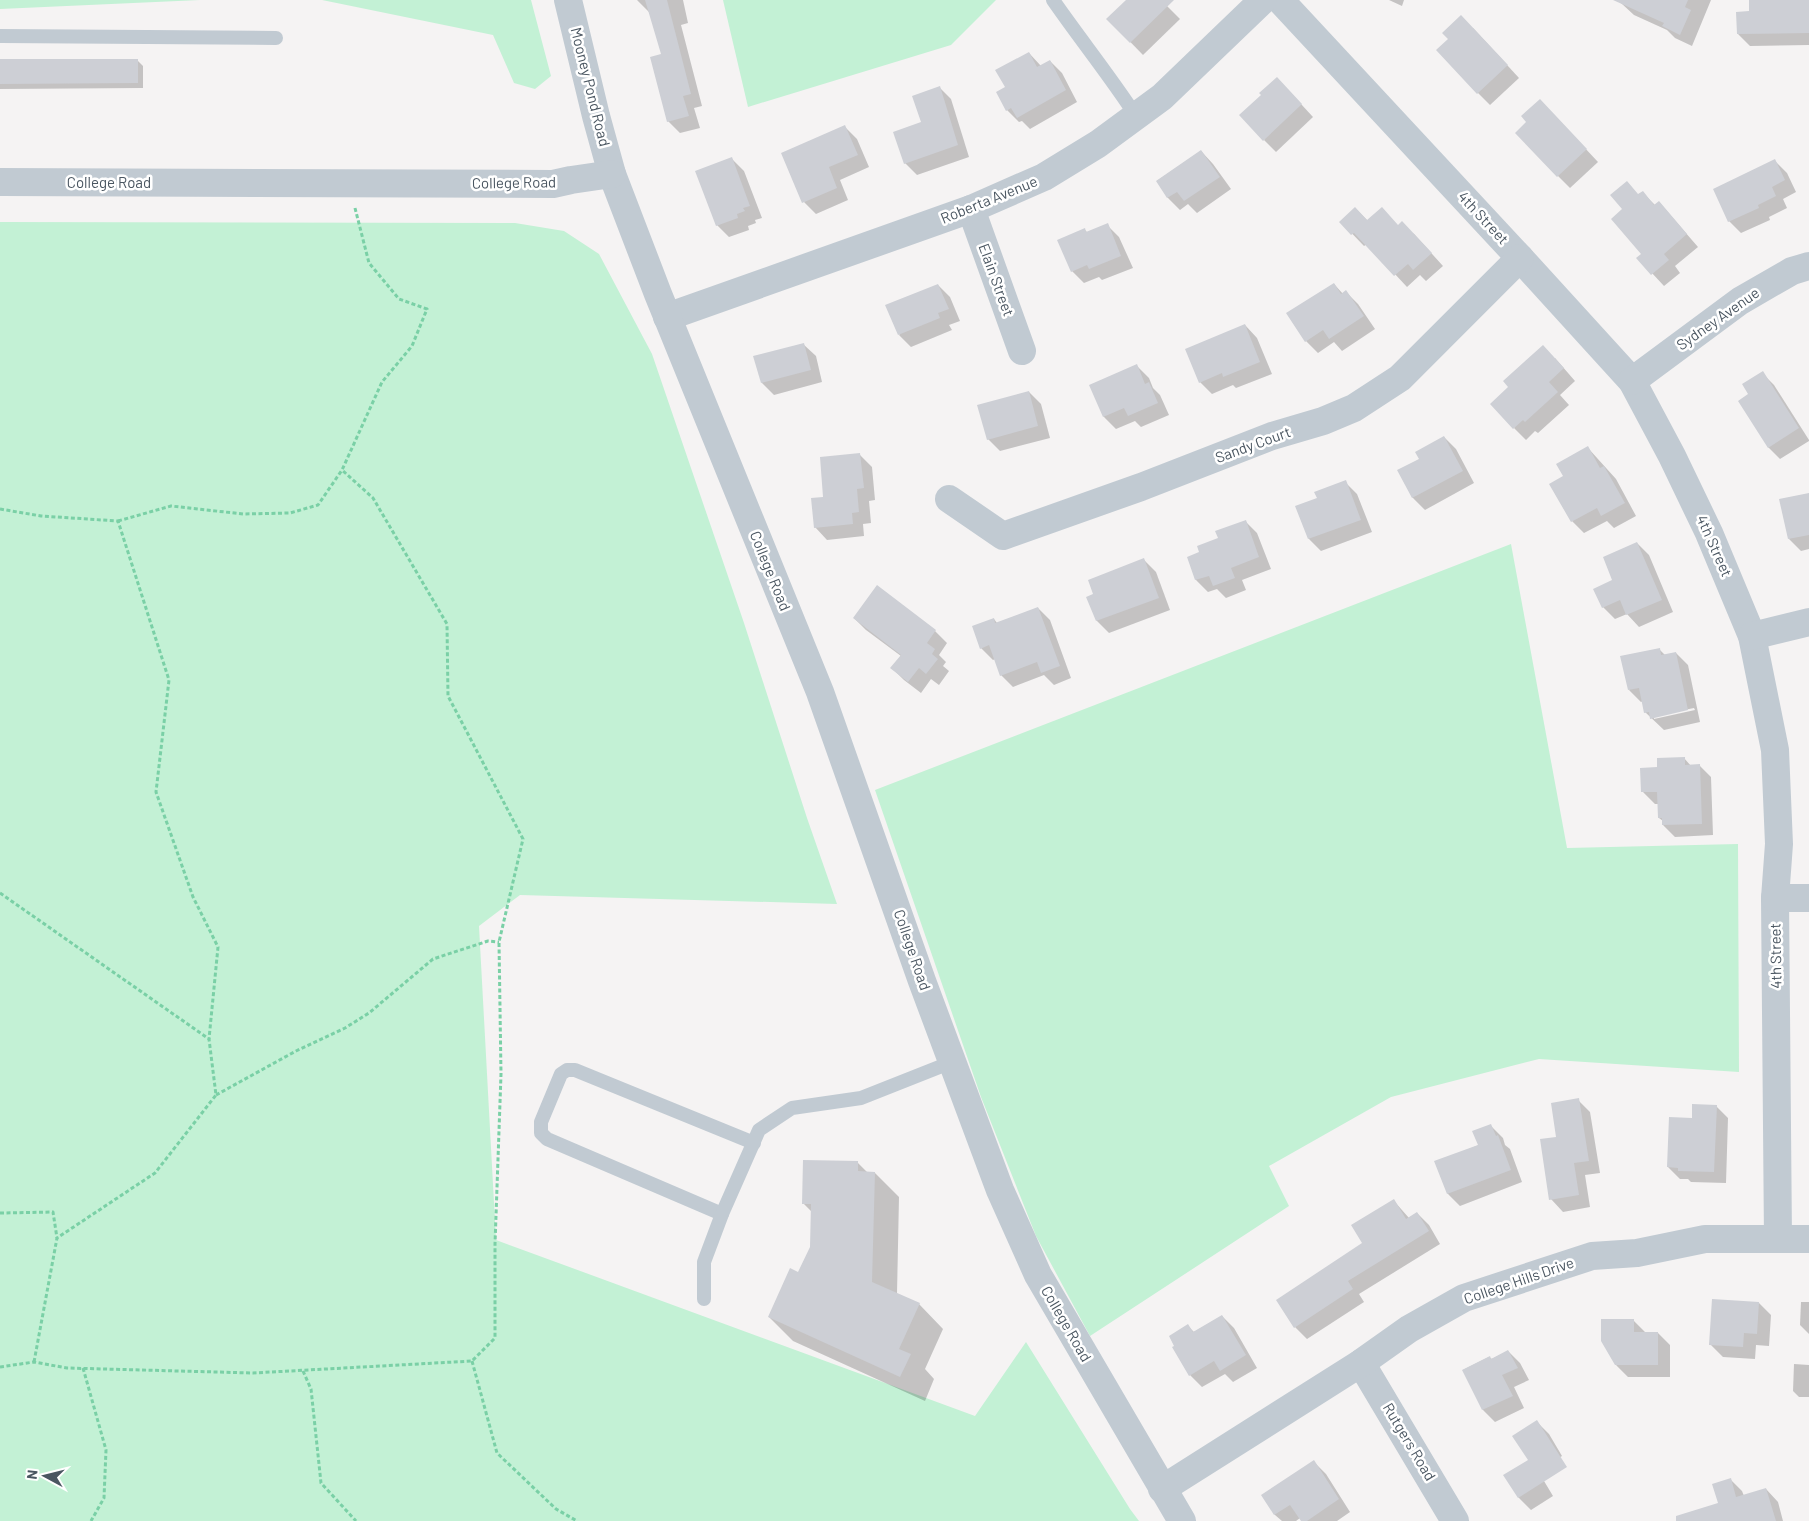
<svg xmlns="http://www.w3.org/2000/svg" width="1809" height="1521" viewBox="0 0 1809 1521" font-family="Barlow,sans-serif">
<rect width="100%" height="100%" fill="#f5f3f3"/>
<g fill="#c3f1d5">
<path d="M 0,0 L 200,0 L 0,9 Z"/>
<path d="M 322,0 L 531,0 L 551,76 L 535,89 L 514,83 L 493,35 Z"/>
<path d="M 723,0 L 996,0 L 951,45 L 748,107 Z"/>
<path d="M 0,222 L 515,223 L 564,231 L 599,254 L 652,354 L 744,623 L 807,818 L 837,904 L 520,895 L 479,926 L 496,1240 L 975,1416 L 1026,1342 L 1130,1509 L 1139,1521 L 0,1521 Z"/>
<path d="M 1511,544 L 1567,848 L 1738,844 L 1739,1072 L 1539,1059 L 1391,1097 L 1269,1166 L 1289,1206 L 1090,1336 L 1036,1236 L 981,1097 L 875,790 Z"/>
</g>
<g fill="#0003" fill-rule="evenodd">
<path d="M 637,0 L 683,0 L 688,23 L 681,25 L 702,106 L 694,108 L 700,128 L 680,133 L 668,121 L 662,55 L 650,13 Z"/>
<path d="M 1128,0 L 1161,0 L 1180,19 L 1143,55 L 1108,19 Z"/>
<path d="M 1389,0 L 1404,0 L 1402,6 Z"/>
<path d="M 1623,0 L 1711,0 L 1692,46 L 1675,38 L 1667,30 L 1634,15 L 1621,3 Z"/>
<path d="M 1750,0 L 1809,0 L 1809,45 L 1750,46 L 1738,34 L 1750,12 Z"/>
<path d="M 1473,28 L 1519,78 L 1490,105 L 1478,93 Z"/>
<path d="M 1029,53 L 1041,66 L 1050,61 L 1062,73 L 1077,102 L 1030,129 L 1022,121 L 1019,122 L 1007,110 L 1007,88 Z"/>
<path d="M 0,60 L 137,60 L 143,66 L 143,88 L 0,89 Z"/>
<path d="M 939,87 L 951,99 L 969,157 L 917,175 L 905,163 Z"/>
<path d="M 1289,91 L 1313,117 L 1276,152 L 1264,140 Z"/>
<path d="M 1552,113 L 1598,162 L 1570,188 L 1558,176 Z"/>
<path d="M 845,127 L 857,139 L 869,167 L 840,180 L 848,200 L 816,214 L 804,202 Z"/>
<path d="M 1201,151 L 1213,164 L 1231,189 L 1197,213 L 1188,204 L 1180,210 L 1168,198 L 1157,181 Z"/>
<path d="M 732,159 L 744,171 L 762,218 L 755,220 L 756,223 L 748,226 L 749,230 L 729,237 L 717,225 Z"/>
<path d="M 1775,161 L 1787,173 L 1796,192 L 1783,199 L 1787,208 L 1769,217 L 1770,220 L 1741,233 L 1729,221 Z"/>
<path d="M 1642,192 L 1655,205 L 1659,202 L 1698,247 L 1675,266 L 1680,273 L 1664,286 L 1638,258 L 1643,254 L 1639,195 Z"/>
<path d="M 1355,208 L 1368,221 L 1398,226 L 1414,234 L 1443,266 L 1426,281 L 1420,275 L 1407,287 L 1367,244 L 1364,246 L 1341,222 Z"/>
<path d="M 1107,225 L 1119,237 L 1133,268 L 1102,280 L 1099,277 L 1084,283 L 1072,271 L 1085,230 L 1088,233 Z"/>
<path d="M 1334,284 L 1343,294 L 1346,292 L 1358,304 L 1375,329 L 1342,351 L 1334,342 L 1318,353 L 1306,341 Z"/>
<path d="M 938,285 L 950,297 L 960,321 L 949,325 L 952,330 L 911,347 L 899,335 Z"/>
<path d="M 1245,325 L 1257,338 L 1272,374 L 1236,388 L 1233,385 L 1212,394 L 1200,382 Z"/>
<path d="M 803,344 L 816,356 L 822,382 L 774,395 L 762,383 L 755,357 Z"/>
<path d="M 1555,358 L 1575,381 L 1560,395 L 1569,405 L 1538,433 L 1535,431 L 1526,440 L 1514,428 Z"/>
<path d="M 1137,366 L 1149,378 L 1153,388 L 1160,395 L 1169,415 L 1141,427 L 1135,421 L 1116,429 L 1104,417 L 1091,385 Z"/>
<path d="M 1762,373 L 1774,385 L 1809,440 L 1809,441 L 1780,459 L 1768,447 L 1750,395 Z"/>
<path d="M 1029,392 L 1041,404 L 1050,438 L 1000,451 L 988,439 Z"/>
<path d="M 1444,437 L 1456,449 L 1474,483 L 1425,510 L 1413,498 L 1399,471 L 1420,459 Z"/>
<path d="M 1588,448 L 1616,479 L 1636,516 L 1614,528 L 1607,521 L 1584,533 L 1572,521 Z"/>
<path d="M 860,455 L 872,467 L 875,500 L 869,501 L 871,523 L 863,524 L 864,536 L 827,540 L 815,527 L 825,498 Z"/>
<path d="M 1345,482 L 1357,494 L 1372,532 L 1321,551 L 1309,539 L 1297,507 L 1318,499 Z"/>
<path d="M 1809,494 L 1809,549 L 1801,551 L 1789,539 Z"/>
<path d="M 1245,521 L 1257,533 L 1271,569 L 1242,580 L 1246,590 L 1226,598 L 1217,589 L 1208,592 L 1196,580 L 1188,558 L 1201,553 Z"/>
<path d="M 1637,543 L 1649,555 L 1673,612 L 1639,627 L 1627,614 L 1615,619 L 1603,607 L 1614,581 Z"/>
<path d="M 1144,560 L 1156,572 L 1170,610 L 1109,633 L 1097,621 L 1088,598 Z"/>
<path d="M 1038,608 L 1050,620 L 1071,678 L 1054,685 L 1044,675 L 1013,687 L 1001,675 L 995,659 L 993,660 L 981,648 L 994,619 L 997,623 Z"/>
<path d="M 854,618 L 935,631 L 947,643 L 939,655 L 946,662 L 943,666 L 949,671 L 939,685 L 931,679 L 921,693 L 904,680 L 892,668 L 901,656 L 866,630 Z"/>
<path d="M 1659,649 L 1665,655 L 1676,653 L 1688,665 L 1700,722 L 1664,730 L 1645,712 L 1643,701 L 1641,702 L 1629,690 ZM 1694,708 L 1695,710 L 1654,719 L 1654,716 Z"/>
<path d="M 1684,758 L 1691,766 L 1699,765 L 1711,777 L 1713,835 L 1675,837 L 1663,825 L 1663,821 L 1659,818 L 1659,804 L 1655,804 L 1643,792 L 1659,768 Z"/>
<path d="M 1578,1100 L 1590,1112 L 1600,1173 L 1585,1175 L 1590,1207 L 1563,1212 L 1551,1199 L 1558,1138 Z"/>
<path d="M 1716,1106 L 1728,1118 L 1726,1183 L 1691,1182 L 1688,1179 L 1680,1179 L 1668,1167 L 1693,1119 Z"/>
<path d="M 1491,1126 L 1503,1138 L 1505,1145 L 1510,1149 L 1522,1182 L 1460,1206 L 1448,1194 L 1436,1162 L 1479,1145 Z"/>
<path d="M 858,1163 L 868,1173 L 875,1173 L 899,1197 L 897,1294 L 919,1304 L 943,1329 L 925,1369 L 934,1379 L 925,1401 L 793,1341 L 769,1317 L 799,1273 L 811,1247 L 812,1212 L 803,1203 Z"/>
<path d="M 1394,1201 L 1409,1218 L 1417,1213 L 1429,1225 L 1440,1244 L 1359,1294 L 1364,1302 L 1307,1339 L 1295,1327 L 1364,1243 Z"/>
<path d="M 1801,1302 L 1809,1302 L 1809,1334 L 1800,1325 Z"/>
<path d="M 1759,1303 L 1771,1315 L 1769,1346 L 1756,1345 L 1755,1359 L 1723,1357 L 1711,1345 Z"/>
<path d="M 1222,1316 L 1234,1328 L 1257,1368 L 1233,1382 L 1225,1374 L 1202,1387 L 1190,1375 L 1174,1347 L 1188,1326 L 1194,1332 Z"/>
<path d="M 1634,1321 L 1646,1333 L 1658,1333 L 1670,1345 L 1670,1377 L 1628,1377 L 1616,1365 Z"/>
<path d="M 1508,1351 L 1520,1363 L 1529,1380 L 1514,1387 L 1524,1408 L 1495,1422 L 1483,1410 L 1463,1370 L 1489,1357 L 1492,1359 Z"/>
<path d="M 1794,1364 L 1809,1365 L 1809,1397 L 1799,1397 L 1793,1391 Z"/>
<path d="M 1537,1422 L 1549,1434 L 1562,1456 L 1538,1471 L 1553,1496 L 1531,1510 L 1519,1498 L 1505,1476 L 1530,1460 Z"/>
<path d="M 1314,1462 L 1326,1474 L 1350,1512 L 1337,1521 L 1302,1521 L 1300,1518 L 1296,1521 L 1282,1521 L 1275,1515 L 1263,1495 Z"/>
<path d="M 1730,1479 L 1742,1491 L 1744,1496 L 1766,1489 L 1778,1502 L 1783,1521 L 1708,1521 L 1719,1504 Z"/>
</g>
<g fill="#cdcfd5">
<path d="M 645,0 L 667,0 L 691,94 L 683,96 L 689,116 L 667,122 L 650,57 L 661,54 Z"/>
<path d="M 1126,0 L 1174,0 L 1130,43 L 1106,19 Z"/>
<path d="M 1613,0 L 1688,0 L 1685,7 L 1691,10 L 1680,35 L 1662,26 L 1664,23 Z"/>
<path d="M 1749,0 L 1809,0 L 1809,33 L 1737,34 L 1736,12 L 1749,11 Z"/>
<path d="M 1461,15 L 1508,65 L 1477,94 L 1436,50 L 1448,39 L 1442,33 Z"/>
<path d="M 1029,52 L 1037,67 L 1050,60 L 1066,90 L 1017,118 L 1011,108 L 1006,111 L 996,92 L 1005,87 L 995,70 Z"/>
<path d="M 0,59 L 138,59 L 138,83 L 0,84 Z"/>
<path d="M 1277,77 L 1302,104 L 1263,141 L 1239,115 L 1261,95 L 1259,93 Z"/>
<path d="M 940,86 L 958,145 L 904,164 L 893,132 L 921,122 L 912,96 Z"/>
<path d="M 1540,99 L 1587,149 L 1557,177 L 1515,133 L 1526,122 L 1521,116 Z"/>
<path d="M 845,125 L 858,155 L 829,167 L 837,188 L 802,203 L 781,153 Z"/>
<path d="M 1201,150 L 1220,177 L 1184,201 L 1177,192 L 1167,198 L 1156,181 Z"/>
<path d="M 732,157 L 750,206 L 743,208 L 745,211 L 737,214 L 738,218 L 716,226 L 695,171 Z"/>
<path d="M 1775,159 L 1785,180 L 1772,187 L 1776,196 L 1758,205 L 1759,208 L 1728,222 L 1713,189 Z"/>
<path d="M 1627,181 L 1638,194 L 1643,191 L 1654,205 L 1659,201 L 1687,234 L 1664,254 L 1669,260 L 1651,275 L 1636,258 L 1641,254 L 1611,219 L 1622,209 L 1610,195 Z"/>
<path d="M 1355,207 L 1367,220 L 1382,207 L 1398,225 L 1402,221 L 1432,253 L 1413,270 L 1408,264 L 1394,276 L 1354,233 L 1351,235 L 1339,222 Z"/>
<path d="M 1108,223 L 1121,256 L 1089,269 L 1087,265 L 1071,272 L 1057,240 L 1085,228 L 1086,232 Z"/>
<path d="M 1334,283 L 1341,294 L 1346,290 L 1364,316 L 1329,339 L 1323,330 L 1305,342 L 1286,313 Z"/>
<path d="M 938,284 L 949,309 L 938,313 L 940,318 L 898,335 L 885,305 Z"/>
<path d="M 1245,324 L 1260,362 L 1223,377 L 1222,373 L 1199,383 L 1185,349 Z"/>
<path d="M 804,343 L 811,370 L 761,383 L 753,356 Z"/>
<path d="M 1543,345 L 1564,368 L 1549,382 L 1558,392 L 1525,422 L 1523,420 L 1513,429 L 1490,404 L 1508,387 L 1503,381 Z"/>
<path d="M 1137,364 L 1145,384 L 1149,382 L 1158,403 L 1128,416 L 1124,408 L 1103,417 L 1089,385 Z"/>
<path d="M 1763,371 L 1799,428 L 1768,448 L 1738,401 L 1748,394 L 1742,384 Z"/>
<path d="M 1029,391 L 1038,426 L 987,440 L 977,405 Z"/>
<path d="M 1444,436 L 1463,471 L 1412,498 L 1397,470 L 1419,459 L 1415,452 Z"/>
<path d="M 1588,446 L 1600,468 L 1604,466 L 1625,503 L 1601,516 L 1597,508 L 1571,522 L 1549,484 L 1563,476 L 1556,464 Z"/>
<path d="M 860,453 L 864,488 L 857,489 L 859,512 L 852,513 L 853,524 L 814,528 L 811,498 L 823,497 L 820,457 Z"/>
<path d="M 1346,480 L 1361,520 L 1308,539 L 1295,506 L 1317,498 L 1314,492 Z"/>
<path d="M 1809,493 L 1809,535 L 1788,539 L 1779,499 Z"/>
<path d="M 1246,520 L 1259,557 L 1231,568 L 1235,578 L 1213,586 L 1209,576 L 1195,580 L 1187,557 L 1199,552 L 1197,546 L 1218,538 L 1215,531 Z"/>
<path d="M 1637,542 L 1662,600 L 1626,615 L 1620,600 L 1602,608 L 1593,589 L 1612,580 L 1603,557 Z"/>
<path d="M 1144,558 L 1159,598 L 1096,621 L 1086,597 L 1093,594 L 1088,580 Z"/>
<path d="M 877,585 L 936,630 L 927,643 L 935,649 L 932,654 L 938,659 L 926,674 L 919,668 L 908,682 L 890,668 L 901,655 L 853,618 Z"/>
<path d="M 1038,607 L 1060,666 L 1041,673 L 1037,662 L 1000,676 L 989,645 L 980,649 L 972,626 L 994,618 L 995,623 Z"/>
<path d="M 1660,648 L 1661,655 L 1676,652 L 1688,710 L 1650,719 L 1649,712 L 1644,713 L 1639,688 L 1628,690 L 1620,656 Z"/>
<path d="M 1685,757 L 1685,765 L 1700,764 L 1702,824 L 1662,825 L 1662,818 L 1658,818 L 1657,792 L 1641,792 L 1640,768 L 1657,767 L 1657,758 Z"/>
<path d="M 1579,1098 L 1589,1161 L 1574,1163 L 1579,1195 L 1549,1200 L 1540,1139 L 1556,1137 L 1551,1103 Z"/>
<path d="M 1692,1104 L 1717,1105 L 1714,1172 L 1678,1171 L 1678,1168 L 1667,1167 L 1669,1117 L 1692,1118 Z"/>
<path d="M 1491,1124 L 1496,1136 L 1498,1135 L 1511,1170 L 1447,1194 L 1434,1161 L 1478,1145 L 1472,1131 Z"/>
<path d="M 803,1160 L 858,1161 L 858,1171 L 875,1172 L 872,1282 L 920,1303 L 899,1349 L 911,1354 L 900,1377 L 768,1317 L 790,1268 L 798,1272 L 810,1247 L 811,1204 L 802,1204 Z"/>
<path d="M 1394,1199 L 1406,1219 L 1417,1212 L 1429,1231 L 1348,1281 L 1353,1289 L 1294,1328 L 1276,1300 L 1362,1243 L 1351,1225 Z"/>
<path d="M 1712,1299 L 1759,1302 L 1757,1334 L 1744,1333 L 1743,1347 L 1709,1345 Z"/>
<path d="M 1222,1315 L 1246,1355 L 1220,1371 L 1214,1361 L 1189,1376 L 1172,1347 L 1174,1346 L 1169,1336 L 1188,1324 L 1193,1332 Z"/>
<path d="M 1601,1319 L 1634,1319 L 1634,1332 L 1658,1332 L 1658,1365 L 1615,1365 L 1601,1341 Z"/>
<path d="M 1508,1350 L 1518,1368 L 1502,1375 L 1513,1396 L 1482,1410 L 1462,1370 L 1490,1356 L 1491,1359 Z"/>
<path d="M 1537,1420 L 1567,1467 L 1518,1498 L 1503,1475 L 1528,1460 L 1512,1436 Z"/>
<path d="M 1314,1460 L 1339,1499 L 1307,1521 L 1301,1521 L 1290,1505 L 1274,1515 L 1261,1495 Z"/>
<path d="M 1731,1478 L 1736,1497 L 1766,1488 L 1776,1521 L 1676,1521 L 1676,1516 L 1718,1503 L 1712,1484 Z"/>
</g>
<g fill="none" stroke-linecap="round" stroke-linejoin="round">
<g stroke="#7ad0a6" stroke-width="3" stroke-dasharray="4 2.5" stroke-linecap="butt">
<path d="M 0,509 L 41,516 L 118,521 L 169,680 L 156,792 L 193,897 L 218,947 L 209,1039"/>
<path d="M 118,521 L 171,506 L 243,514 L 290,513 L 318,505 L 342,470 L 382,382 L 412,346 L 427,309 L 399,299 L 369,263 L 355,208"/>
<path d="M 0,893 L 209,1039 L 216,1095 L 155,1173 L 57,1238 L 34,1362"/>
<path d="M 216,1095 L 296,1051 L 345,1028 L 369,1013 L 433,959 L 488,941 L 499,942"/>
<path d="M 0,1213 L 53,1212 L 57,1238"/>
<path d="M 472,1361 L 497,1453 L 556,1509 L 577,1521"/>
<path d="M 0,1367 L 34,1362 L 67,1368 L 253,1373 L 472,1361 L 495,1338 L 495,1244 L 501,1074 L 499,942 L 523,839 L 448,696 L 447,624 L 373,498 L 342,470"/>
<path d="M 83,1368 L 106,1450 L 104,1498 L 91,1521"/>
<path d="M 303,1371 L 311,1389 L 321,1483 L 356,1521"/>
</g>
<g stroke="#c1cad2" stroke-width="14">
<path d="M 1053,0 C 1080,39 1110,76 1136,116"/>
<path d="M 0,36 L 276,38"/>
<path d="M 722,1214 L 547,1139 L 541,1133 L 541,1122 L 561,1074 L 567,1070 L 575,1070 L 754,1143"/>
<path d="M 704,1299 L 704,1262 L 722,1214 L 759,1130 L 792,1108 L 861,1098 L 952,1062"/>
</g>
<g stroke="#c1cad2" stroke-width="28">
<path d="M 1280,0 L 1520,258 L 1632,381 L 1672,456 L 1709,533 L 1752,636 L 1775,750 L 1779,844 L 1775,898 L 1778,1239"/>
<path d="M 971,209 L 1022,351"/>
<path d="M 667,317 L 971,209 L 1044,177 L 1098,144 L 1162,97 L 1263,0"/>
<path d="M 1632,381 L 1740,301 L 1792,271 L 1809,266"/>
<path d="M 949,499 L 1003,536 L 1141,487 L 1272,436 L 1323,421 L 1354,408 L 1400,378 L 1520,258"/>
<path d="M 1752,636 L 1809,622"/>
<path d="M 1775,898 L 1809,898"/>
<path d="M 1361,1363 L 1455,1521"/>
<path d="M 1162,1489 L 1361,1363 L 1409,1329 L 1464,1298 L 1592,1256 L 1637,1253 L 1705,1239 L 1809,1239"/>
</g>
<g stroke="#c1cad2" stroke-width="28">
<path d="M 568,0 L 596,116 L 612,174 L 658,294 L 820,692 L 922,981 L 1000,1190 L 1038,1275 L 1182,1521"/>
<path d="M 0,182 L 553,184 L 571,180 L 612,174"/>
</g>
</g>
<g text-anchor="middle" stroke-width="5" stroke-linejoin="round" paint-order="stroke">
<g font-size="15" fill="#4a5661" stroke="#fff">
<text transform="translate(590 87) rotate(76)" y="5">Mooney Pond Road</text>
<text x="109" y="188">College Road</text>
<text transform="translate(514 183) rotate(-1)" y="5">College Road</text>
<text transform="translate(989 200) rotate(-22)" y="5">Roberta Avenue</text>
<text transform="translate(1483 218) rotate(47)" y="5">4th Street</text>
<text transform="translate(996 280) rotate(70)" y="5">Elain Street</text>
<text transform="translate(1718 319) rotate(-35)" y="5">Sydney Avenue</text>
<text transform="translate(1253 445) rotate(-20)" y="5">Sandy Court</text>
<text transform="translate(1714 546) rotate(66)" y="5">4th Street</text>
<text transform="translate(770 571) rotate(68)" y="5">College Road</text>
<text transform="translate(912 950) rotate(71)" y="5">College Road</text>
<text transform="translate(1776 956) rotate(-91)" y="5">4th Street</text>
<text transform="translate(1519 1281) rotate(-19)" y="5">College Hills Drive</text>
<text transform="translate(1066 1324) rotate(60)" y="5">College Road</text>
<text transform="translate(1409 1442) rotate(59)" y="5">Rutgers Road</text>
</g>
</g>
<g transform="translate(45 1476) rotate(277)" stroke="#ffffff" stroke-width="4" paint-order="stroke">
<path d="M0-4L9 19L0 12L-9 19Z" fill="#4a5661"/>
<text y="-8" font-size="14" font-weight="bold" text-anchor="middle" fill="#4a5661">N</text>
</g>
</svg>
